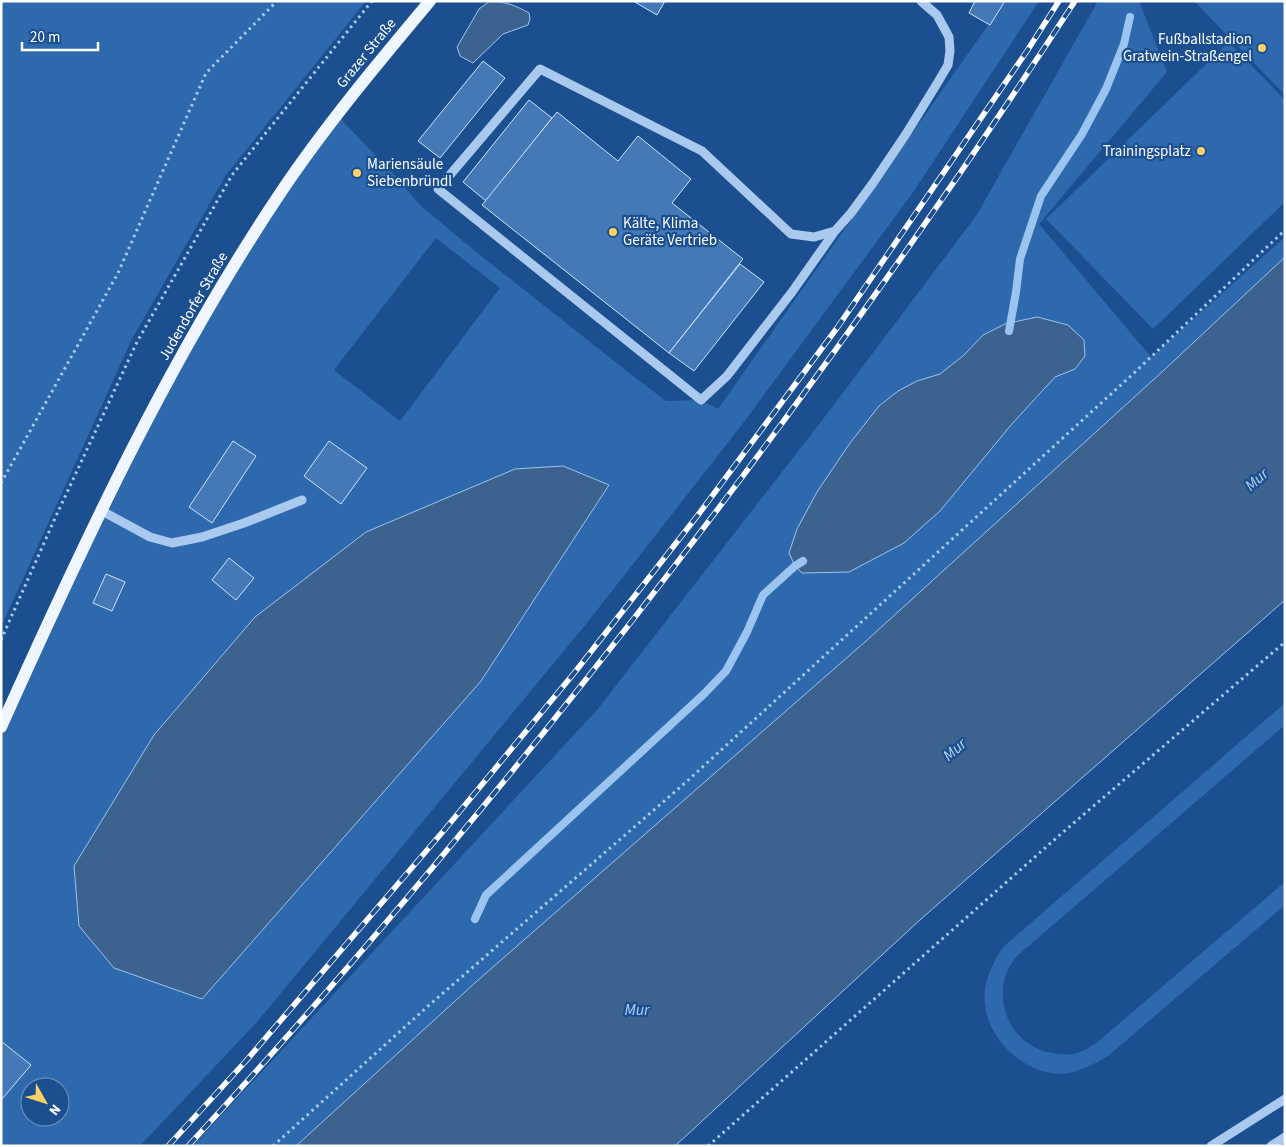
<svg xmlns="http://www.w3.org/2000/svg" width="1286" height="1147" viewBox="0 0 1286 1147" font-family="'Source Sans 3',sans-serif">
<rect width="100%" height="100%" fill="#1b4f8f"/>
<g fill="#2e69ad" fill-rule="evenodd">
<path d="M 1,1 L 366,1 L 226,175 L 132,339 L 1,627 Z"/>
<path d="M 1005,1 L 1039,1 L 914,191 L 744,422 L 587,623 L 257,1022 L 140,1146 L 1,1146 L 1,727 L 204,318 L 337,115 L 397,178 L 420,205 L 475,251 L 628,372 L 666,401 L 701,400 L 718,409 ZM 436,238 L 500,288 L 400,421 L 334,370 ZM 30,1087 L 60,1087 L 60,1117 L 30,1117 Z"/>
<path d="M 1098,1 L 1139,1 L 1167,72 L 1039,224 L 1151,357 L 1285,237 L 1285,257 L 1163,371 L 866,641 L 477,981 L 296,1146 L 193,1146 L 597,710 L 820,423 L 976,216 Z"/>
<path d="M 1194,1 L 1285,1 L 1285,95 Z"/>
<path d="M 1229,42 L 1285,100 L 1285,202 L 1153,329 L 1046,219 Z"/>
<path d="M 1285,703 L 1285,725 L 1016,957 C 1012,963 1007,970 1005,977 C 996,1012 1016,1046 1051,1053 C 1059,1054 1066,1055 1074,1054 C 1082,1052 1088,1048 1095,1044 L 1285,882 L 1285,905 L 1108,1056 C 1096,1063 1083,1070 1069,1073 C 1030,1079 989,1043 985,1005 C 982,984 992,964 1003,947 Z"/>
</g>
<g fill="#3c6290" stroke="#9cc4f0">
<path d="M 490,1 C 504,1 517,6 529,13 L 530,19 L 528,25 L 503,34 L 473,63 L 460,56 L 457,47 L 479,9 Z"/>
<path d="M 1285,257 L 1285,600 L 921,919 L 675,1146 L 296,1146 L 477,981 L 866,641 L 1163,371 Z"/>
<path d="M 1037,317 L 1068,325 L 1084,340 L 1085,356 L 1075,369 L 1055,377 L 1011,425 L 940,511 L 904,543 L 849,572 L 802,573 L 795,566 L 789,553 L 797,529 L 817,492 L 850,443 L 879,406 L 898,391 L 917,381 L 940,374 L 964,355 L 983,335 L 1005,324 Z"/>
<path d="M 563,466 L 609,485 L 481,681 L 202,999 L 114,968 L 79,926 L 74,866 L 154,735 L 255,617 L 366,532 L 515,469 Z"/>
</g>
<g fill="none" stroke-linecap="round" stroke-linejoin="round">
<g stroke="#9cc4f0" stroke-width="8">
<path d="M 1009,331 L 1016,292 L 1020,259 L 1041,196 L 1082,134 L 1106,89 L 1124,44 L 1130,17"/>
<path d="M 475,919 L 486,895 L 704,694 L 726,671 L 747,632 L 763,595 L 795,566 L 803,561"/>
</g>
</g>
<g fill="#4478b7" stroke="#cfe3fa">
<path d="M 633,1 L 665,1 L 657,15 Z"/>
<path d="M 975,1 L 1005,1 L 990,25 L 969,13 Z"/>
<path d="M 483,61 L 505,78 L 440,158 L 418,141 Z"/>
<path d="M 529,100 L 552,118 L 486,201 L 463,182 Z"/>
<path d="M 557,112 L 618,161 L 638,136 L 691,179 L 672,203 L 743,259 L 669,353 L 482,205 Z"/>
<path d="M 740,264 L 764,282 L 694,371 L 669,353 Z"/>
<path d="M 233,441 L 256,456 L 212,523 L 189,507 Z"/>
<path d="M 329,441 L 367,468 L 341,504 L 304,476 Z"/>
<path d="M 229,558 L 254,578 L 236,600 L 212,580 Z"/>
<path d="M 106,574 L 125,582 L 112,611 L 93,603 Z"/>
<path d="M 1,1041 L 31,1065 L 2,1099 L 1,1098 Z"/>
</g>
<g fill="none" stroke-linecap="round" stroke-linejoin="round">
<g stroke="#a9c9ee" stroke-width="3" stroke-dasharray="2.5 4" stroke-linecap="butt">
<path d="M 1,483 L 118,273 L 206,73 L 277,1"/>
<path d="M 1,640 L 56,516 L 137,342 L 232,175 L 372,1"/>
<path d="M 273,1146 L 427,1007 L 685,783 L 1134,373 L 1285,230"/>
<path d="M 708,1146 L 1062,833 L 1285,642"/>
</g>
<g stroke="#a9c9ee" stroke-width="9">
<path d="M 835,231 L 814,237 L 791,234 L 702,151 L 540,69 L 438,189 L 701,400 L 727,376 L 792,292 L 835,231 L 851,213 L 873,183 L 906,134 L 938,82 L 948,65 L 950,51 L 949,37 L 937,15 L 921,1"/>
<path d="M 102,511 L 150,537 L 172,543 L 202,537 L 244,523 L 302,500"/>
<path d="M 1211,1146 L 1285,1099"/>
<path d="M 1271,1146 L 1285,1137"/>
</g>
<path stroke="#f0f6ff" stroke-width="12" d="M 1,727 C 83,544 169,359 281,192 C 326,125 378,63 430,1"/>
<g stroke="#fff" stroke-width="5.5">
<g id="rail">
<path d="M 168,1146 L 245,1062 L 446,828 L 575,672 L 698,515 L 837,328 L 1027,51 L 1059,1"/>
<path d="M 188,1146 C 312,1012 430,873 544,732 C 733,497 911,253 1075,1"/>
</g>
</g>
<use href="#rail" stroke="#1b4f8f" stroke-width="4" stroke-dasharray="11" stroke-linecap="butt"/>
</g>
<g fill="#ffd166" stroke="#1b4f8f" stroke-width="2">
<circle cx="1262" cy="48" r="5"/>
<circle cx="1201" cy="151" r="5"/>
<circle cx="357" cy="173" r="5"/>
<circle cx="613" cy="232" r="5"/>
</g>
<g text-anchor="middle" stroke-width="4.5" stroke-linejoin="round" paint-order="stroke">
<g font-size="15" fill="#fff" stroke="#1b4f8f" text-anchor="end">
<text x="1252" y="44">Fußballstadion<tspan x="1252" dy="17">Gratwein-Straßengel</tspan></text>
<text x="1191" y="156">Trainingsplatz</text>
<text x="367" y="169" text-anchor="start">Mariensäule<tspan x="367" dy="17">Siebenbründl</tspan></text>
<text x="623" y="228" text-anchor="start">Kälte, Klima<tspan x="623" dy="17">Geräte Vertrieb</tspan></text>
</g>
<g font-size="15" fill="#fff" stroke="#1b4f8f">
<text transform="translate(366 53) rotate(-51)" y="5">Grazer Straße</text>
<text transform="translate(193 306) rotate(-60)" y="5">Judendorfer Straße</text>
</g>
<g font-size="16" font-style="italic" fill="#b5d3f5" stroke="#1b4f8f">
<text transform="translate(1256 479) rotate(-42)" y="6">Mur</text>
<text transform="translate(954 749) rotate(-41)" y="6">Mur</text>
<text x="637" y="1015">Mur</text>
</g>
</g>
<rect width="1286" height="1147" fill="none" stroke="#ffffff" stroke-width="5"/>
<g transform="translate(45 1102) rotate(129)"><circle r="24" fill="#1b4f8f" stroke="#7695bc"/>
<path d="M0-4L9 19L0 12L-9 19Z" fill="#ffd166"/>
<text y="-8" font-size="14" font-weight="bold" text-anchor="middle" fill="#ffffff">N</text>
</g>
<path d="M22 42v8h76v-8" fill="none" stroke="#ffffff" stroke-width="2.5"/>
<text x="30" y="42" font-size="15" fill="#ffffff" stroke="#1b4f8f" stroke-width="4" paint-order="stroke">20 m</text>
</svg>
